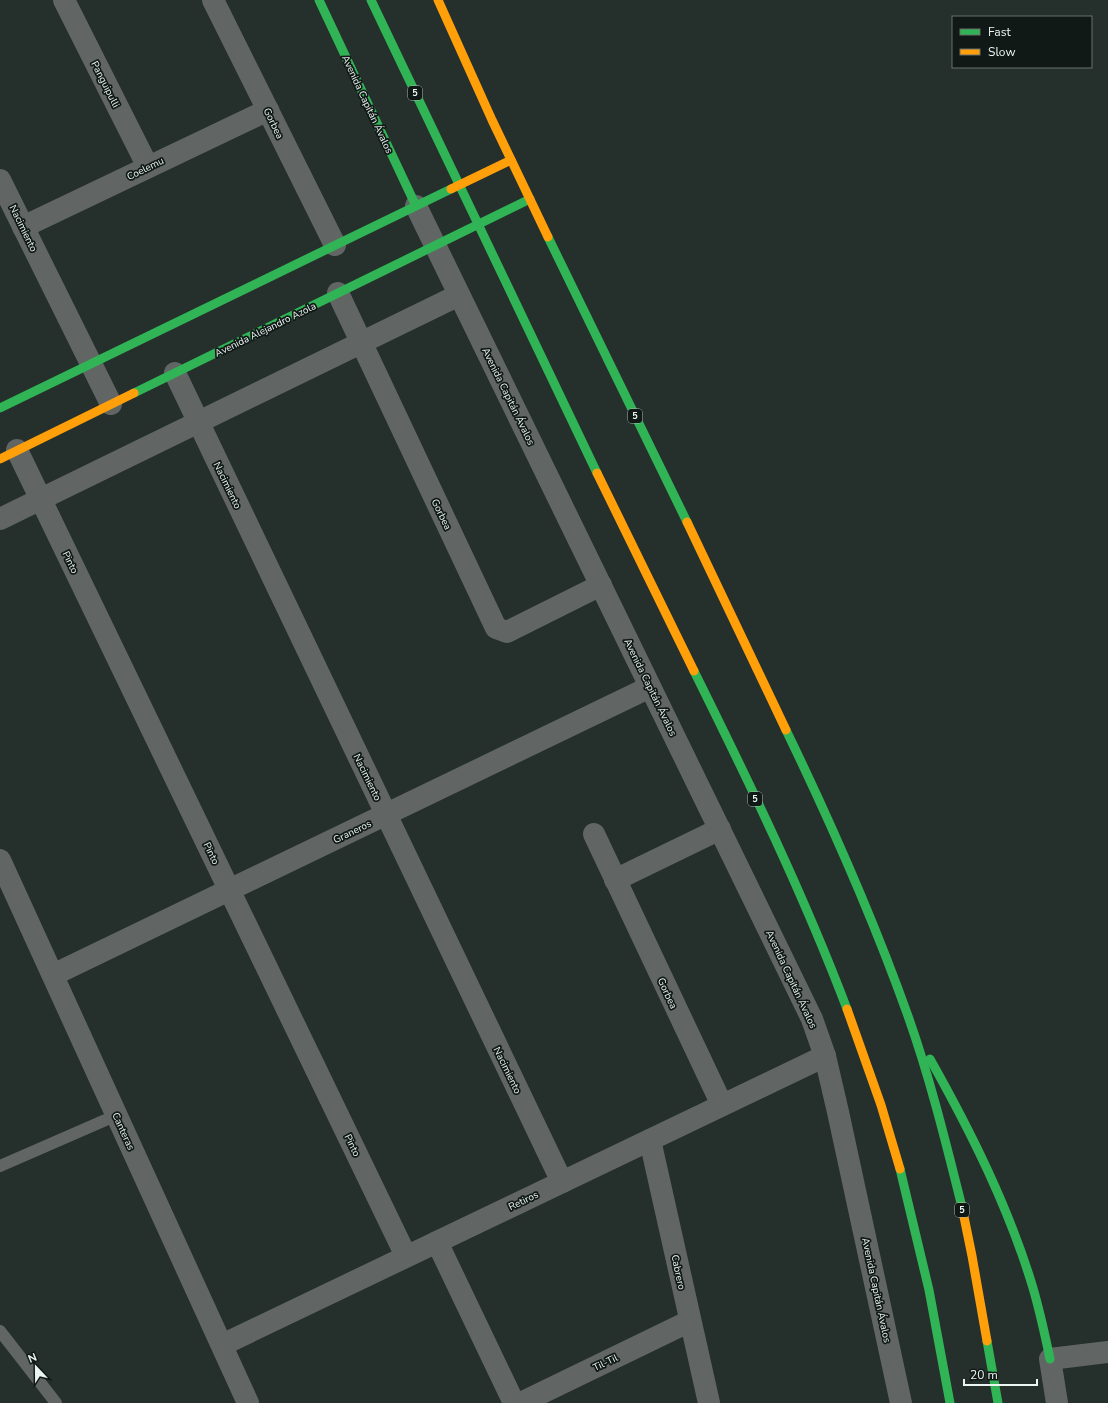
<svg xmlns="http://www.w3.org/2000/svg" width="1108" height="1403" viewBox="0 0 1108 1403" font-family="'Nunito Sans',sans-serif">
<rect width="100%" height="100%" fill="#252f2c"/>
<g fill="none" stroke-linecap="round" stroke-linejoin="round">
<g stroke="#616664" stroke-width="12">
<path d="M 0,1166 L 117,1115"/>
<path d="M 0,1331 L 56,1403"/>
</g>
<g stroke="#616664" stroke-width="22">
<path d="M 64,0 L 148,167"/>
<path d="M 213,0 L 335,245"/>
<path d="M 0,180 L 111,404"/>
<path d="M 416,206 L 812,1019 L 825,1056 L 838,1112 L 901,1403"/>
<path d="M 23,227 L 268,110"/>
<path d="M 338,293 L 496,628 L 507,632 L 601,585"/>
<path d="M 175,373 L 562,1182"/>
<path d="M 17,450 L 406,1256"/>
<path d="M 0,519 L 459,295"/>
<path d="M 594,834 L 722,1105"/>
<path d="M 0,860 L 248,1403"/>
<path d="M 615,880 L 720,829"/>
<path d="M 53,975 L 650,687"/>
<path d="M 650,1140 L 709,1403"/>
<path d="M 437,1242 L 514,1403"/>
<path d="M 222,1345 L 825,1056"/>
<path d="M 521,1403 L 690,1321"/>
<path d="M 1057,1403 L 1050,1359 L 1108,1352"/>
</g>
<g stroke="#30b455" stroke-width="9">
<path d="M 319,0 L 416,206"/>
<path d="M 371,0 L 597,473"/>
<path d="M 548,237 L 687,522"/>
<path d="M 134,393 L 530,199"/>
<path d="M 0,408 L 451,189"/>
<path d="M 694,671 C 749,782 803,893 847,1009"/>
<path d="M 786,730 C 831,823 873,918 908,1016 C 930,1078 946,1143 962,1207"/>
<path d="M 930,1059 C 971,1132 1009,1208 1033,1288 C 1040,1312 1045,1335 1050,1359"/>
<path d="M 900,1169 L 929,1290 L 950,1403"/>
<path d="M 987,1341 L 998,1403"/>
</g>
<g stroke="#ff9f0a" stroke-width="9">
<path d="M 438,0 L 492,120 L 548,237"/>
<path d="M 451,189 L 511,160"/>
<path d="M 0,459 L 134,393"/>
<path d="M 597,473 L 694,671"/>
<path d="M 687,522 L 786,730"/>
<path d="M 847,1009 L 881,1105 L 900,1169"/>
<path d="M 962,1207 L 972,1256 L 987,1341"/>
</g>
</g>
<g text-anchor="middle" stroke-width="3.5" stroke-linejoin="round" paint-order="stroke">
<g fill="#111917" stroke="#aab4b1" stroke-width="1">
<rect x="408" y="86" width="14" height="14" rx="3"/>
<rect x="628" y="409" width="14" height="14" rx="3"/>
<rect x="748" y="792" width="14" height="14" rx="3"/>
<rect x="955" y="1203" width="14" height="14" rx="3"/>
</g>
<g font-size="9" font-weight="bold" fill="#ebf6f3">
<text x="415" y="96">5</text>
<text x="635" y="419">5</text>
<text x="755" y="802">5</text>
<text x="962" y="1213">5</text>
</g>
<g font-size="10" fill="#ebf6f3" stroke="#111917">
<text transform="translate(106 84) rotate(63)" y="4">Panguipulli</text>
<text transform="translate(368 104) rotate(65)" y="4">Avenida Capitán Ávalos</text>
<text transform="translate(274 123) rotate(64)" y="4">Gorbea</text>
<text transform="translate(145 168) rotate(-26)" y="4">Coelemu</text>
<text transform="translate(24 228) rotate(64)" y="4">Nacimiento</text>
<text transform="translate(265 329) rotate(-26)" y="4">Avenida Alejandro Azola</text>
<text transform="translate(509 396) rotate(64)" y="4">Avenida Capitán Ávalos</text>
<text transform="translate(228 485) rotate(64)" y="4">Nacimiento</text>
<text transform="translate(442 514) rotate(64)" y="4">Gorbea</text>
<text transform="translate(71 562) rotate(64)" y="4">Pinto</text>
<text transform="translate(651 687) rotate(64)" y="4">Avenida Capitán Ávalos</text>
<text transform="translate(368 777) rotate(64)" y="4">Nacimiento</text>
<text transform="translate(352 831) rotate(-26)" y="4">Graneros</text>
<text transform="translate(212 853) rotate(64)" y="4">Pinto</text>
<text transform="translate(792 979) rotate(65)" y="4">Avenida Capitán Ávalos</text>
<text transform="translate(668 993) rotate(65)" y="4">Gorbea</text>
<text transform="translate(508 1070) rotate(64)" y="4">Nacimiento</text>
<text transform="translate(124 1131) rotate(65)" y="4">Canteras</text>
<text transform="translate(353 1145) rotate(64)" y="4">Pinto</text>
<text transform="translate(523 1200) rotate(-26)" y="4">Retiros</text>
<text transform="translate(679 1272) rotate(78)" y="4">Cabrero</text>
<text transform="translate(877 1290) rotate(78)" y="4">Avenida Capitán Ávalos</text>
<text transform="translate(605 1362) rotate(-26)" y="4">Til-Til</text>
</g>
</g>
<rect x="952" y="16" width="140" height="52" fill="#111917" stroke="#68716f"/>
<rect x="960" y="29" width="20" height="6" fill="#30b455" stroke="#68716f"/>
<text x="988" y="36" font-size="12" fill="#ebf6f3">Fast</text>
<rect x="960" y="49" width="20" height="6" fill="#ff9f0a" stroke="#68716f"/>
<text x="988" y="56" font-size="12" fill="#ebf6f3">Slow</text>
<g transform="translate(36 1367) rotate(338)" stroke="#111917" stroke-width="3" paint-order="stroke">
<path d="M0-3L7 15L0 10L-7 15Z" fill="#ebf6f3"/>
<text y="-6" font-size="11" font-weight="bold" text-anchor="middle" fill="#ebf6f3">N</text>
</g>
<path d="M964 1379v6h73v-6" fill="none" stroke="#ebf6f3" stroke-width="2"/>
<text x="970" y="1379" font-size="12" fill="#ebf6f3" stroke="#111917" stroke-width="3" paint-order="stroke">20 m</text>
</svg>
